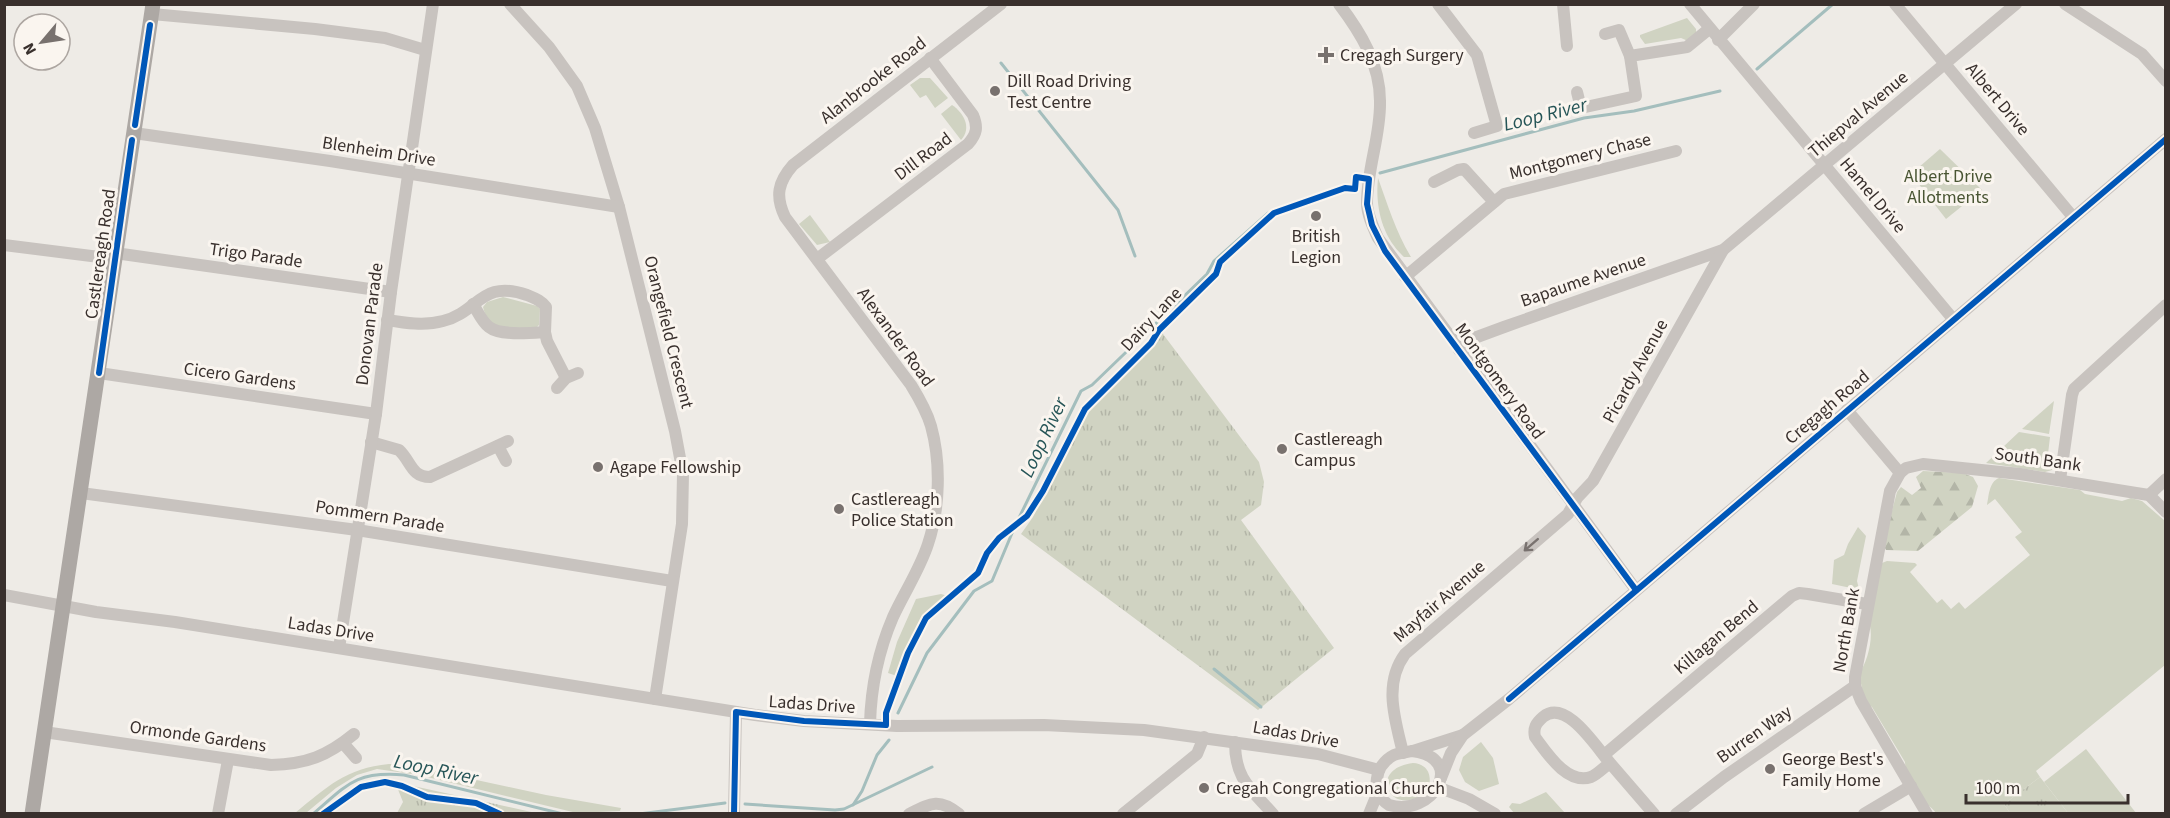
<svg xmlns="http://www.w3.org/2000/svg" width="2170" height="818" viewBox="0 0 2170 818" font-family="'Source Sans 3',sans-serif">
<defs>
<pattern id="forest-firs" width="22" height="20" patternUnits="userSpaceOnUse" patternTransform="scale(1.5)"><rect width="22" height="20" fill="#d0d3c2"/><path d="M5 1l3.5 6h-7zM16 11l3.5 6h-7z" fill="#b3b5a7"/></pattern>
<pattern id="park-tufts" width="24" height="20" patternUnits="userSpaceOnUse" patternTransform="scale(1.5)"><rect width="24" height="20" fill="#d0d3c2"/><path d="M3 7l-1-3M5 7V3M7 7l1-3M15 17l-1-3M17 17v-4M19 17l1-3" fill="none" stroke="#b3b5a7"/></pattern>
</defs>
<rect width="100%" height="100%" fill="#eeebe6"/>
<g fill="#d0d3c2">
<path d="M 1687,18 L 1696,29 L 1696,33 L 1688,41 L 1681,38 L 1645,44 L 1640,37 L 1640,35 Z"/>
<path d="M 920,78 L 930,78 L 948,98 L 935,108 L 926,95 L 920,98 L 910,85 Z"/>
<path d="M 952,105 C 964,113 972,128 961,140 L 941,114 Z"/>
<path d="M 1940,149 L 1982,190 L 1946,219 L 1911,174 Z"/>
<path d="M 1378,178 C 1388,206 1396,232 1411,257 L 1404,257 C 1382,237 1375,207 1378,178 Z"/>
<path d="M 810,215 L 830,242 L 817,245 L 799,224 Z"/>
<path d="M 503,297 L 537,306 L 540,309 L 539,325 L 535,329 C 512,329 490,336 483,307 L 487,302 Z"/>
<path d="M 2054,401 L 2049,434 L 2022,429 Z"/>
<path d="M 2019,432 L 2050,437 L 2048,454 L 2053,455 L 2052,470 L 2045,472 L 1986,463 Z"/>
<path d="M 1999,478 L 2080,490 L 2085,494 L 2122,501 L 2131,498 L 2142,501 L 2165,521 L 2165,665 L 2036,771 L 2040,777 L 2004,804 L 2010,813 L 1936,813 C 1932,807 1926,805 1922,799 C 1914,789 1905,775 1905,762 L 1872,707 L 1865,703 L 1859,674 C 1868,661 1875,634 1868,620 L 1882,563 L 1887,561 L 1915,563 L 1917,565 L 1910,572 L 1937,603 L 1942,599 L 1951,609 L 1959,602 L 1965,609 L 2030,555 L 2015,537 L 2022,532 L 1995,499 L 1987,505 C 1989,495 1989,482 1999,478 Z"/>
<path d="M 1858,527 L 1866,536 L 1857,581 L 1860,593 L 1856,596 L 1850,593 L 1851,588 L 1832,584 L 1834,560 L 1844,555 L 1848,544 Z"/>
<path d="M 941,594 L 948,596 L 927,615 L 910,644 L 897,676 L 888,673 L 897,642 L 916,599 Z"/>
<path d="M 1481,742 L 1493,758 L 1499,784 L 1479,791 L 1465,782 L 1459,770 L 1463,757 Z"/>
<path d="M 2086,749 L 2136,813 L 2135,814 L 2068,813 L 2044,782 Z"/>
<path d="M 1413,763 C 1430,764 1433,779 1427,792 C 1423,794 1419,798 1414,799 C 1385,808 1372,768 1413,763 Z"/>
<path d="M 389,764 L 407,765 L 546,795 L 621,808 L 620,811 L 577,813 L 419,775 L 377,769 L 357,775 L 336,788 L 306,813 L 295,813 C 327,787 346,768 389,764 Z"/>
<path d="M 1546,792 L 1565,813 L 1514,813 L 1509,807 L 1512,803 L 1520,804 Z"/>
</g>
<path fill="url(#forest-firs)" d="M 1923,471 L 1963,473 L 1973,477 L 1978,486 L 1972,507 L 1918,551 L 1886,550 L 1883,544 L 1897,492 L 1901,487 L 1912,495 L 1921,488 L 1916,477 Z"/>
<g fill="url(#park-tufts)">
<path d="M 1160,330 L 1259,462 L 1264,482 L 1261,505 L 1241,520 L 1334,648 L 1258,710 L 1021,534 L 1033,517 L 1087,411 L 1154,345 Z"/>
<path d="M 2040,777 L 2068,813 L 2010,813 L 2004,804 Z"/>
<path d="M 395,782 L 536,813 L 397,813 L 403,802 Z"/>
</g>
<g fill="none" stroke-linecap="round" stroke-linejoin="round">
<g stroke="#a4bebd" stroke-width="3">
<path d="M 1001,63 L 1118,210 L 1135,256"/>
<path d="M 1757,69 L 1833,4"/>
<path d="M 1380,173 L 1584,118 L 1634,111 L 1720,91"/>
<path d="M 1214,669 L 1261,707"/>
<path d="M 898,713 L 927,653 L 974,591 L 992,581 L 1015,526 L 1081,391 L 1092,385 L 1207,274 L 1214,261 L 1268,213"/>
<path d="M 745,804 L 835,810 L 844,809 L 932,767"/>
<path d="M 853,805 L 862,791 L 877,755 L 889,740"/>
<path d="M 313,814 C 348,784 356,771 404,775 L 563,814"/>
<path d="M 639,814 L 725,803"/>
</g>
<g stroke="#c8c3bf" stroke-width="12">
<path d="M 510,4 L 549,47 L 577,86 L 595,128 L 619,207 L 675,431 L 683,474 L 682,524 L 655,699"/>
<path d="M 1339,4 C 1361,33 1380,64 1380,101 C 1381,135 1367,168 1367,203 C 1367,214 1373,227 1378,238 L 1636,590"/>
<path d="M 1438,4 L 1477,55 L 1497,126 L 1474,133"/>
<path d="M 1563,4 L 1567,46"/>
<path d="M 1690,4 L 1953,319"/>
<path d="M 1895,4 L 2073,217"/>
<path d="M 2065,4 L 2142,54 L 2166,81"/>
<path d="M 152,14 L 315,29 L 385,38 L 425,50"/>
<path d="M 1605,34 L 1619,30 L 1630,56"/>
<path d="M 1718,40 L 1754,4"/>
<path d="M 1577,92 L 1581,108 L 1636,96 L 1630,56 L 1687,47 L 1709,29"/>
<path d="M 134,133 L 330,161 L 619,207"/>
<path d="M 1434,182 L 1458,170 L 1464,169 L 1494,202"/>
<path d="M 4,245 L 115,259"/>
<path d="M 115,253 L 391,292"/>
<path d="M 817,259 L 968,144 C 977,134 978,127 973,115 L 930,58"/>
<path d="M 1405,277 L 1504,194 L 1676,151"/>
<path d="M 473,304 C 478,312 482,322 489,327 C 500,336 531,333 545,332"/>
<path d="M 387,320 C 405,323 425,326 443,321 C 479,312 481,279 527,295 C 534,298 541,300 546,307 L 545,332 L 547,341 L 566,378"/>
<path d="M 1459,350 L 1477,337 L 1504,327 L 1723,250 L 2016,4"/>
<path d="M 99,373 L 376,414"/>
<path d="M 557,388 L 566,378 L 578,373"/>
<path d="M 1847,410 L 1900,473"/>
<path d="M 371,442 L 399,450 C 411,461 411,477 430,477 L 508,441"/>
<path d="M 498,446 L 506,461"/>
<path d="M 2060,480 L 2072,395 L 2074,389 L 2166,305"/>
<path d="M 81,493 L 357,530 L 672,581"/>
<path d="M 2149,495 L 2166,479"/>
<path d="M 4,595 L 96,612 L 175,622 L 755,715 L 804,721 L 897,726 L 1044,725 L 1144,730 L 1318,754 L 1379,770"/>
<path d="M 339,648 L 376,414 L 391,292 L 433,4"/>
<path d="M 870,724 C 871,686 878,652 893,617 C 904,593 920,569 928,544 C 940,508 941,462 931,426 C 927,412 919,398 911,385 L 785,217 C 775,196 778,182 793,165 L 1001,4"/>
<path d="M 44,732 L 271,765 C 307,764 327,756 354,734"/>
<path d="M 1235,742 C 1235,779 1250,788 1273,814"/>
<path d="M 343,743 L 356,758"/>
<path d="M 1412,751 C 1468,758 1433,818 1389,805 C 1370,793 1374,765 1394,755 C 1399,753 1406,752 1412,751 Z"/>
<path d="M 1413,751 L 1463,735"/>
<path d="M 1403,753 C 1395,719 1383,684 1405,654 L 1568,514 L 1577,498 L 1593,481 L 1723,250"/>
<path d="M 1604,755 L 1792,596 L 1799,593 L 1808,594 L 1867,604"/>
<path d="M 1610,763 C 1604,767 1598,774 1591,777 C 1567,785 1547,753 1535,737 C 1533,728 1536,723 1543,717 C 1566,698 1596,747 1610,763 L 1654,814"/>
<path d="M 1441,778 L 1451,753 L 1463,735 L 1509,699 L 2166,139"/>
<path d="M 1440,788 L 1469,799 L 1495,814"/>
<path d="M 218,814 L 228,760"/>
<path d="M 734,814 L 736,712"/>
<path d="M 909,814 C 931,803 939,798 959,814"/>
<path d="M 1123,814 L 1197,754 L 1204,737"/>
<path d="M 1369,814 L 1378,792"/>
<path d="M 1676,814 L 1724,777 L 1855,686"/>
<path d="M 1864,814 L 1911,786"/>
<path d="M 1927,814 L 1861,701 L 1855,686 L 1855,677 L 1890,491 L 1900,473 L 1906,468 L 1923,464 L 2020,474 L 2136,493 L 2149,495 L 2166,512"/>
</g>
<path stroke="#ada8a4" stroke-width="15" d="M 32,814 L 153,4"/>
<g stroke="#faf5ef" stroke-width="10">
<g id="cycleway">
<path d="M 135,125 L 150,25"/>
<path d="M 99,373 L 132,140"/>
<path d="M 1509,699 L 2166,139"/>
<path d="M 323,814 L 361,787 L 385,782 L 402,786 L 427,797 L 476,803 L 500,814"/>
<path d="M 734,814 L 736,712 L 804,721 L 886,725 L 886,713 L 908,653 L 926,618 L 978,573 L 987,553 L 999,538 L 1027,516 L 1043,491 L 1085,409 L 1151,343 L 1159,330 L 1216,274 L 1220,262 L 1274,213 L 1345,188 L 1355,189 L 1356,177 L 1369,179 L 1367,204 L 1372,225 L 1385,251 L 1636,590"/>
</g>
</g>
<use href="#cycleway" stroke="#0057b8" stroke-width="6"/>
</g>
<defs><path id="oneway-shaft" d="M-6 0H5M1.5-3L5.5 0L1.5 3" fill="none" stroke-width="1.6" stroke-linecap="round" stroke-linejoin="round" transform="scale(1.5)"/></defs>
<use stroke="#79726f" href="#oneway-shaft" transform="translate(1531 545) rotate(139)"/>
<g fill="#78716e" stroke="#faf5ef" stroke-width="2">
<path d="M1323 46h6v6h6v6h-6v6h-6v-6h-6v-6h6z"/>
<circle cx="995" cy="91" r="6"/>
<circle cx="1316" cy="216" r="6"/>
<circle cx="1282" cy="449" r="6"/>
<circle cx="598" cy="467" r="6"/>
<circle cx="839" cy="509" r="6"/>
<circle cx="1770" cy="769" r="6"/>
<circle cx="1204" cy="788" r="6"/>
</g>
<g text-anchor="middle" stroke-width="6" stroke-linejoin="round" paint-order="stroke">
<g font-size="18" fill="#39302d" stroke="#faf5ef" text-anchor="start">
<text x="1340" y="61">Cregagh Surgery</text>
<text x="1007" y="87">Dill Road Driving<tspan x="1007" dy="21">Test Centre</tspan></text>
<text x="1316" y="242" text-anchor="middle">British<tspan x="1316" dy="21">Legion</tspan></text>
<text x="1294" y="445">Castlereagh<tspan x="1294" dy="21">Campus</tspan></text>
<text x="610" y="473">Agape Fellowship</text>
<text x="851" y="505">Castlereagh<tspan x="851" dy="21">Police Station</tspan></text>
<text x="1782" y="765">George Best's<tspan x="1782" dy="21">Family Home</tspan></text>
<text x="1216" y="794">Cregah Congregational Church</text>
</g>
<g font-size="18" fill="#39302d" stroke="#faf5ef">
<text transform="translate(873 80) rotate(-38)" y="6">Alanbrooke Road</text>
<text transform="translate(1998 99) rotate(50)" y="6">Albert Drive</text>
<text transform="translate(1858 114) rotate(-40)" y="6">Thiepval Avenue</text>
<text transform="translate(379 151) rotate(9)" y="6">Blenheim Drive</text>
<text transform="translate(923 156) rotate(-37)" y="6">Dill Road</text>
<text transform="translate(1580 156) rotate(-14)" y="6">Montgomery Chase</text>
<text transform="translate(1873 195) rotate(50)" y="6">Hamel Drive</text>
<text transform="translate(100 254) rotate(-82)" y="6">Castlereagh Road</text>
<text transform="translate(256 255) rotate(8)" y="6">Trigo Parade</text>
<text transform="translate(1583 280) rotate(-19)" y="6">Bapaume Avenue</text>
<text transform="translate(1151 319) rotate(-47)" y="6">Dairy Lane</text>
<text transform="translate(369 324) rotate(-83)" y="6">Donovan Parade</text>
<text transform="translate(669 332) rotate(76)" y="6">Orangefield Crescent</text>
<text transform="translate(896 337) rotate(54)" y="6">Alexander Road</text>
<text transform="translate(1635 371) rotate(-61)" y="6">Picardy Avenue</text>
<text transform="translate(240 376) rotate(8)" y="6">Cicero Gardens</text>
<text transform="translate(1500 381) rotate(54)" y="6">Montgomery Road</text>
<text transform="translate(1827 407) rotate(-40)" y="6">Cregagh Road</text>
<text transform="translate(2038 459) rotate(8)" y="6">South Bank</text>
<text transform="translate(380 516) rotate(9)" y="6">Pommern Parade</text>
<text transform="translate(1439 601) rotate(-41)" y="6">Mayfair Avenue</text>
<text transform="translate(331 629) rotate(9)" y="6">Ladas Drive</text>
<text transform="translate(1846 630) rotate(-80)" y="6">North Bank</text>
<text transform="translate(1716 637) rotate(-40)" y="6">Killagan Bend</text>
<text transform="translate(812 704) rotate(4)" y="6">Ladas Drive</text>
<text transform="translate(1296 734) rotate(10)" y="6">Ladas Drive</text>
<text transform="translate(1754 734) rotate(-35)" y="6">Burren Way</text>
<text transform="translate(198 736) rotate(8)" y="6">Ormonde Gardens</text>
</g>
<g font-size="18" fill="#495533" stroke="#faf5ef">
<text x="1948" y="182">Albert Drive<tspan x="1948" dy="21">Allotments</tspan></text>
</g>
<g font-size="20" font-style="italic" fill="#265557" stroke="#faf5ef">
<text transform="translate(1545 114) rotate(-14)" y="7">Loop River</text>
<text transform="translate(1043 437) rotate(-65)" y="7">Loop River</text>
<text transform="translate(436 769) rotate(12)" y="7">Loop River</text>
</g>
</g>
<rect width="2170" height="818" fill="none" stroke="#39302d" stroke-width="12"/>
<g transform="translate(42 42) rotate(241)"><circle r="28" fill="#faf5ef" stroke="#ada6a1" stroke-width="1.5"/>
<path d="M0-4.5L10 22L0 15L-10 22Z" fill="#78716e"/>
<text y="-9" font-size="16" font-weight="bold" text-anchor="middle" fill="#39302d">N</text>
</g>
<path d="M1966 794v9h162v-9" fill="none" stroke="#39302d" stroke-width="3"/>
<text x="1975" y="794" font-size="18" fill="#39302d" stroke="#faf5ef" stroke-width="4.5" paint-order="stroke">100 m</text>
</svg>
